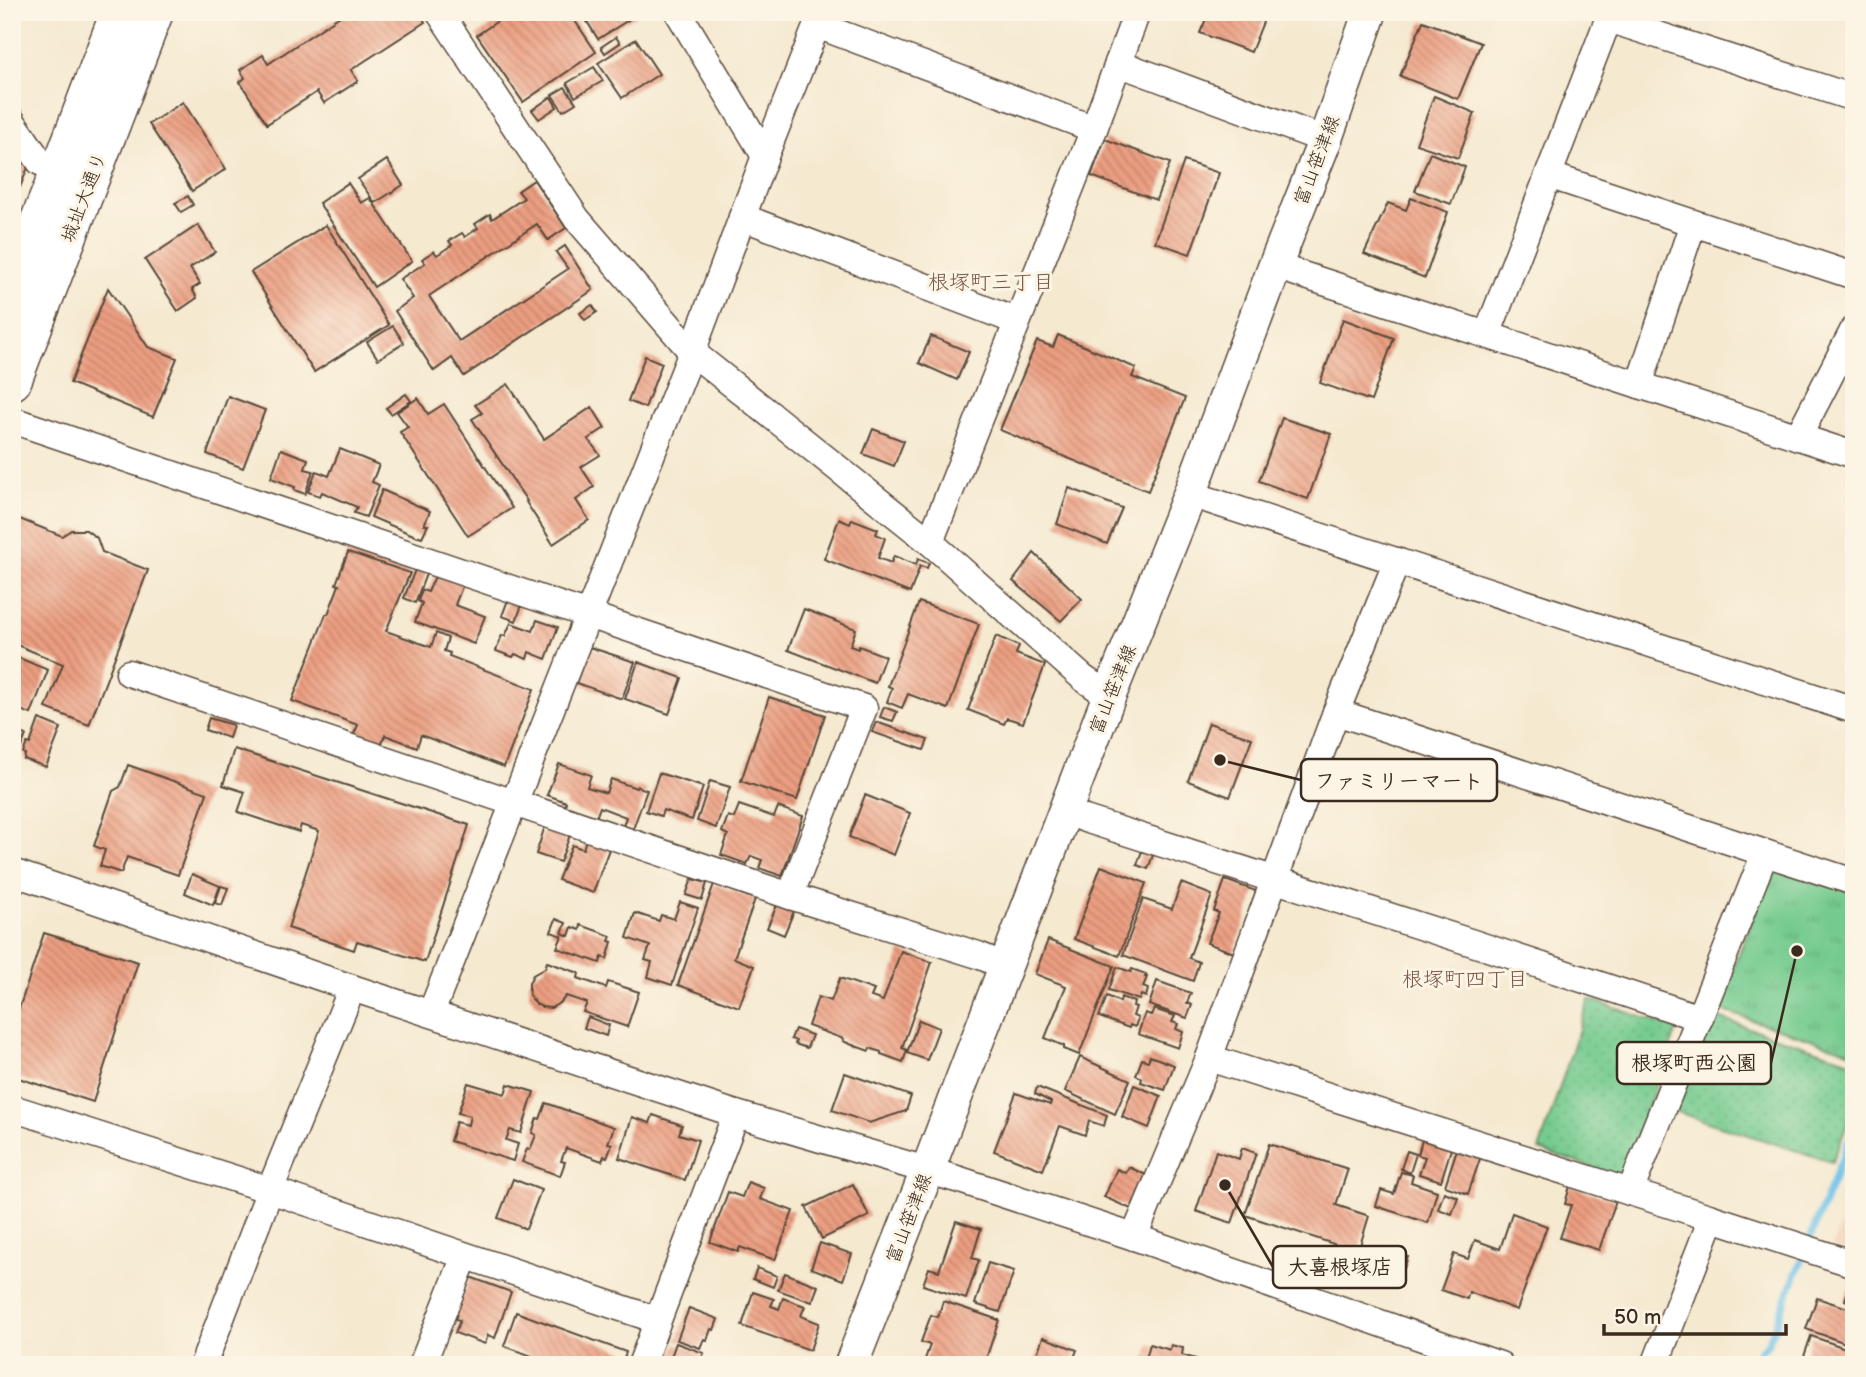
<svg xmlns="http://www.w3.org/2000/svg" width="1866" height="1377" viewBox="0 0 1866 1377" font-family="'Balsamiq Sans','Klee One',sans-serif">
<defs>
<pattern id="grass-dots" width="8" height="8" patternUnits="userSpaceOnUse" patternTransform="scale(1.75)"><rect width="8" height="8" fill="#74cb8f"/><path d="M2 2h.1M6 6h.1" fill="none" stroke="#65ae7b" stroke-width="1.8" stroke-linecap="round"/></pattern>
<pattern id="park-tufts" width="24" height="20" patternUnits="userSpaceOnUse" patternTransform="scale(1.75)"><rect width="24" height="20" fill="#74cb8f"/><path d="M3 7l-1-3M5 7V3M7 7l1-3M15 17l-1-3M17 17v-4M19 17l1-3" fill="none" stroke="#65ae7b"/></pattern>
<pattern id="building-back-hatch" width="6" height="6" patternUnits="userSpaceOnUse" patternTransform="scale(1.75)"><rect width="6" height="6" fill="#ec9e81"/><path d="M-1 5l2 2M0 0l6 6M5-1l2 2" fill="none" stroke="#c08169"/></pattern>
</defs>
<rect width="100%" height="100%" fill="#fcf5e5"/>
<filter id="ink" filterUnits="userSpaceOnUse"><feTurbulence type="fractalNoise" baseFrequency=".0143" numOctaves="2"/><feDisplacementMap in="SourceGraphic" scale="14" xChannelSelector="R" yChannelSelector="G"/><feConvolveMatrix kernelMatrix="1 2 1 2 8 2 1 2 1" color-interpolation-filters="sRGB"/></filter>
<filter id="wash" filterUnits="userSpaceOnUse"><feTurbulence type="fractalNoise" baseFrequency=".00686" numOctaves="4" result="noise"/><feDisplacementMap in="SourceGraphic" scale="28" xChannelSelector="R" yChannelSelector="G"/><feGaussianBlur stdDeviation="1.57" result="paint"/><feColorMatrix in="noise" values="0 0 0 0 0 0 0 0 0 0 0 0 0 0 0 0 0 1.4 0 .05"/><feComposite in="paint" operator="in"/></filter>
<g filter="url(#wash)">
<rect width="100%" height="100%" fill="#f5e9d0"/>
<path fill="#f1d5bd" d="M 1854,1194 L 1854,1255 L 1832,1247 Z"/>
<g fill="url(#grass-dots)" stroke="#587a56" stroke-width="2">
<path d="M 1589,999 L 1677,1029 L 1622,1177 L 1539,1150 Z"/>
<path d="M 1712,1016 L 1854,1062 L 1854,1108 L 1832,1162 L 1673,1111 Z"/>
</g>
<path fill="url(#park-tufts)" stroke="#587a56" stroke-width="2" d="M 1781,869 L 1854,893 L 1854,1053 L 1717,1009 L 1770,875 Z"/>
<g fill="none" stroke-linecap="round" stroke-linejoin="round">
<path stroke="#6ec2ea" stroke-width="7" d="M 1754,1365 L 1760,1351 L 1768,1344 L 1854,1128"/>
</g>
<g id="blocks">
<g fill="url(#building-back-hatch)">
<path d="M 346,12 L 419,12 L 425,22 L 351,70 L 358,81 L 324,103 L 317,92 L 267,124 L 240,82 L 245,78 L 240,70 L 263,55 L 268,64 Z"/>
<path d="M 511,12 L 569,12 L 596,52 L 523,102 L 477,35 Z"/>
<path d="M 581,12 L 641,12 L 598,39 Z"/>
<path d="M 1209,12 L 1267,12 L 1251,52 L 1200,33 Z"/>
<path d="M 1423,21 L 1481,43 L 1458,99 L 1400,76 Z"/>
<path d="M 616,37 L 620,43 L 605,53 L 601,47 Z"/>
<path d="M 636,39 L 659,74 L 622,98 L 598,63 Z"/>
<path d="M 594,67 L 603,81 L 575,97 L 567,83 Z"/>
<path d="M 565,87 L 576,103 L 563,111 L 552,95 Z"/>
<path d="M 1434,96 L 1475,113 L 1458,158 L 1416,144 Z"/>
<path d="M 551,97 L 557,107 L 539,119 L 532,110 Z"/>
<path d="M 183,102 L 226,169 L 192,191 L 149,124 Z"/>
<path d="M 1105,139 L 1170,163 L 1156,200 L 1091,176 Z"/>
<path d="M 12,142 L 28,167 L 15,200 L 12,198 Z"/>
<path d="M 1430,153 L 1465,167 L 1451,204 L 1415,191 Z"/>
<path d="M 387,160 L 403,185 L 375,203 L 358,179 Z"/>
<path d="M 1184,161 L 1219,173 L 1190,254 L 1155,242 Z"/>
<path d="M 534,180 L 566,228 L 548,240 L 537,224 L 429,296 L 459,341 L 568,269 L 556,252 L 565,246 L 593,290 L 464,376 L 452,358 L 434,371 L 395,311 L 413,298 L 400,279 L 425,263 L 422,259 L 434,251 L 437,255 L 452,245 L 449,241 L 462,233 L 465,237 L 478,228 L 475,224 L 490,214 L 492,219 L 524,198 L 518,191 Z"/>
<path d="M 348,183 L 361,203 L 370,198 L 412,261 L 374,287 L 319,203 Z"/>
<path d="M 188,196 L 193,205 L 181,212 L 175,203 Z"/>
<path d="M 1411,198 L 1448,212 L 1425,278 L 1364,254 L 1388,203 L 1406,210 Z"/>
<path d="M 198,225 L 215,252 L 190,268 L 200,284 L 192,289 L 197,298 L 178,311 L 145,260 Z"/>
<path d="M 326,225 L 389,325 L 314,372 L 251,272 Z"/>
<path d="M 108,288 L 148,347 L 177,358 L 153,417 L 70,383 Z"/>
<path d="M 592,305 L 597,312 L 585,320 L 580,313 Z"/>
<path d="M 1343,319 L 1394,338 L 1371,401 L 1320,383 Z"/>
<path d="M 393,326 L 404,343 L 378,359 L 367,342 Z"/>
<path d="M 1058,335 L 1136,368 L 1132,377 L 1185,398 L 1148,491 L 1000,430 L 1037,341 L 1053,347 Z"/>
<path d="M 931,336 L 969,352 L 957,380 L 919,363 Z"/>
<path d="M 645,356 L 662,363 L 645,408 L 628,401 Z"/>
<path d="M 508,384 L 544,439 L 592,407 L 605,428 L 588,439 L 600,455 L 581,467 L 594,487 L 576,500 L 589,520 L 553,544 L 526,502 L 527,501 L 472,419 L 482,413 L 475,405 Z"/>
<path d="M 406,394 L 411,401 L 391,414 L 386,408 Z"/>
<path d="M 228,396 L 265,410 L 243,468 L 207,454 Z"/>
<path d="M 418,398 L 428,414 L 444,404 L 512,508 L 468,536 L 400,432 L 408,427 L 397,412 Z"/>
<path d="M 1282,418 L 1331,434 L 1308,499 L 1259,481 Z"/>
<path d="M 873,429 L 904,441 L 894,466 L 863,454 Z"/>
<path d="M 281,449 L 308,459 L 305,469 L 313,471 L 305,494 L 294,490 L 295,487 L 271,478 Z"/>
<path d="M 340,449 L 379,465 L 372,482 L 379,485 L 366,517 L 354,513 L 357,507 L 322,492 L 320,496 L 308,492 L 316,471 L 329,476 Z"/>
<path d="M 1069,488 L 1122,508 L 1107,544 L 1057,524 Z"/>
<path d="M 382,490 L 430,511 L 424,525 L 428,525 L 422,537 L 419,536 L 418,537 L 371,517 Z"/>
<path d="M 12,516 L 62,536 L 71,530 L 86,530 L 97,538 L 102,552 L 148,570 L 89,725 L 46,708 L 63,664 L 12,643 Z"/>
<path d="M 839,519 L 850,524 L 852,519 L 878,529 L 876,534 L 885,538 L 878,558 L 891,563 L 894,556 L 916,565 L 918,559 L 929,563 L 927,568 L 920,566 L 910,593 L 824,559 Z"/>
<path d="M 348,552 L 410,573 L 386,631 L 431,647 L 436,633 L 448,638 L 444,651 L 450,653 L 449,656 L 534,689 L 504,767 L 421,735 L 417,747 L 385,735 L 381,746 L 353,736 L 358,725 L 292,701 L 326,614 L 328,614 L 339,585 L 336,584 Z"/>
<path d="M 1034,553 L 1082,599 L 1061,621 L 1013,581 Z"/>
<path d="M 418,562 L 429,566 L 415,603 L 404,598 Z"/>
<path d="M 436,574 L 463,584 L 455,605 L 485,616 L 474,644 L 415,622 L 422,603 L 418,601 L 422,590 L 428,592 Z"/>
<path d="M 508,600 L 522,605 L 516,621 L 502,616 Z"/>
<path d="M 919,602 L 979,624 L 948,709 L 908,694 L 902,708 L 887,702 L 892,688 L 888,686 Z"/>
<path d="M 804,609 L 856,629 L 850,646 L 858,649 L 859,646 L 885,656 L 875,683 L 788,650 Z"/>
<path d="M 537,620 L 558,627 L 546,659 L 529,652 L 527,659 L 515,654 L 513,657 L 496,651 L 502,635 L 505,636 L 511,623 L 533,631 Z"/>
<path d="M 996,636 L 1019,646 L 1016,654 L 1045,665 L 1023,723 L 1007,718 L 1004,724 L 968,710 Z"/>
<path d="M 589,647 L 635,662 L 622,699 L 576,683 Z"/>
<path d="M 12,655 L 48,670 L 31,714 L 12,707 Z"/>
<path d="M 638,662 L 682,678 L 669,714 L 625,699 Z"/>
<path d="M 769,697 L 825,715 L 797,800 L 741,781 Z"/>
<path d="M 884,707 L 897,712 L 893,721 L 880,717 Z"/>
<path d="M 209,718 L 233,725 L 229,738 L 205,730 Z"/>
<path d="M 39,719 L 61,728 L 46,767 L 24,759 L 25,754 L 23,753 L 27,743 L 30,744 Z"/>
<path d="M 876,722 L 928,740 L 924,750 L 872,732 Z"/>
<path d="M 1209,723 L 1252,738 L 1230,797 L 1188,781 Z"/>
<path d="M 17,731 L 26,735 L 21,747 L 12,744 Z"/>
<path d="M 234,749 L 469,825 L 425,962 L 357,941 L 354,950 L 288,928 L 319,831 L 301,825 L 299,832 L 238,812 L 245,792 L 223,785 Z"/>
<path d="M 559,764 L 591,775 L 587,787 L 606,793 L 611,779 L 636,788 L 637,786 L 647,790 L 633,829 L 623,826 L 626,817 L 600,807 L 596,818 L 565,806 L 566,802 L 547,795 Z"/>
<path d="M 128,765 L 207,793 L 178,875 L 127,857 L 121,873 L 100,866 L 105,850 L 94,846 L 113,791 L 120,787 Z"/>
<path d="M 659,773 L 703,787 L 692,820 L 663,810 L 661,816 L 646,811 Z"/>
<path d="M 710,781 L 730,787 L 716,828 L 697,821 Z"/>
<path d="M 865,795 L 910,813 L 894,855 L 849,837 Z"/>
<path d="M 739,805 L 774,817 L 778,807 L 803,816 L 782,876 L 759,868 L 762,860 L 751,856 L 747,864 L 721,855 L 728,835 L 722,832 L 728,816 L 734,818 Z"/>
<path d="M 545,826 L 570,835 L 560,862 L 536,854 Z"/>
<path d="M 586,840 L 609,849 L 593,893 L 558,880 L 572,845 L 583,849 Z"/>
<path d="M 1142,851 L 1153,855 L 1148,869 L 1137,865 Z"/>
<path d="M 1101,866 L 1146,883 L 1119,956 L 1074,939 Z"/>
<path d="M 192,874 L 220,886 L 213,905 L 185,893 Z"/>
<path d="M 692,879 L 707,883 L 702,900 L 686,895 Z"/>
<path d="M 1225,880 L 1256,891 L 1234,953 L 1207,943 L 1219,913 L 1214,911 Z"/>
<path d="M 1181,883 L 1212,895 L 1189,958 L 1199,962 L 1193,981 L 1123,955 L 1143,899 L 1172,909 Z"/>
<path d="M 714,884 L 755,899 L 734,958 L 754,966 L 739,1007 L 678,985 Z"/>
<path d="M 221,886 L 228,888 L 222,905 L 215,903 Z"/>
<path d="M 680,902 L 698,908 L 672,985 L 648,977 L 652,962 L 645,960 L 650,946 L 627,938 L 635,913 L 659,921 L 661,915 L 674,919 Z"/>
<path d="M 777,905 L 794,911 L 784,935 L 767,928 Z"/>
<path d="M 556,919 L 566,923 L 562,933 L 569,936 L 572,927 L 580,930 L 581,925 L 611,936 L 609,941 L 612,942 L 607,959 L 602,957 L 600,963 L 557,948 L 562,936 L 551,932 Z"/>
<path d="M 44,933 L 138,962 L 93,1102 L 12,1076 L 12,1030 Z"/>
<path d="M 1048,940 L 1114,966 L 1079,1055 L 1064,1049 L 1064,1046 L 1045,1038 L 1066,986 L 1035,974 Z"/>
<path d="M 901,951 L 932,962 L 902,1048 L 907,1050 L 903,1062 L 881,1054 L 881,1052 L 870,1048 L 869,1051 L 850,1044 L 843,1041 L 844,1039 L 808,1026 L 818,997 L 831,1001 L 840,978 L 874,990 L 871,997 L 883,1001 Z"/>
<path d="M 547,962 L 579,973 L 578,978 L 606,988 L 608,982 L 639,992 L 627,1027 L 583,1012 L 587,1003 L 566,996 L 561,1002 L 551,1008 L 542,1007 L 536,1004 L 529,995 L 529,983 L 533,975 L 545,968 Z"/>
<path d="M 1117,967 L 1131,972 L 1132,969 L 1146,974 L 1145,977 L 1147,977 L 1143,987 L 1148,989 L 1146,997 L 1141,995 L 1139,1000 L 1109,990 Z"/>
<path d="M 1157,981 L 1191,993 L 1187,1003 L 1192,1005 L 1187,1018 L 1149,1005 Z"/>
<path d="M 1107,996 L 1120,1002 L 1121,997 L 1134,1002 L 1133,1006 L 1136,1007 L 1133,1016 L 1138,1018 L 1135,1027 L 1130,1025 L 1129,1028 L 1099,1017 Z"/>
<path d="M 1154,1009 L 1175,1016 L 1172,1022 L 1178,1024 L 1176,1029 L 1183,1032 L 1178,1048 L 1138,1034 L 1145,1013 L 1151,1015 Z"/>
<path d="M 588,1017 L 609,1025 L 606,1036 L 584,1028 Z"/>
<path d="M 919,1020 L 939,1028 L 927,1060 L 907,1053 Z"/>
<path d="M 795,1029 L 812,1035 L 807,1048 L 795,1044 L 796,1041 L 791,1039 Z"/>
<path d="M 1150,1056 L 1174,1065 L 1165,1090 L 1141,1082 L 1142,1078 L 1136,1075 L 1142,1059 L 1148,1061 Z"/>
<path d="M 1080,1057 L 1130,1080 L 1115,1114 L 1065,1091 Z"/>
<path d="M 845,1073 L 911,1096 L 906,1111 L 869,1123 L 832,1110 Z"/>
<path d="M 468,1083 L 505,1094 L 508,1084 L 534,1092 L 521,1133 L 510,1130 L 506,1140 L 518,1144 L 513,1161 L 450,1141 L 456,1122 L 468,1125 L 470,1116 L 458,1113 Z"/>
<path d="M 1134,1085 L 1161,1096 L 1149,1128 L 1122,1117 Z"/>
<path d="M 1037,1087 L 1107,1115 L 1104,1126 L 1089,1121 L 1085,1135 L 1060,1126 L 1043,1170 L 994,1151 L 1016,1093 L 1050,1105 L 1051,1102 L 1035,1094 Z"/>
<path d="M 546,1103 L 614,1127 L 608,1143 L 612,1144 L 607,1157 L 604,1156 L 602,1161 L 566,1148 L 561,1161 L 565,1162 L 560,1176 L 522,1162 L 527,1149 L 530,1150 L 536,1135 L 532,1133 L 537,1118 L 540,1119 Z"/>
<path d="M 653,1115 L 682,1125 L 679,1134 L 698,1140 L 685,1180 L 619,1158 L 632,1117 L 650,1123 Z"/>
<path d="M 1422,1140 L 1451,1149 L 1441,1181 L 1419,1174 L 1425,1157 L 1418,1155 Z"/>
<path d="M 1269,1144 L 1348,1169 L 1336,1205 L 1369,1216 L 1358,1252 L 1245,1215 Z"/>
<path d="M 1242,1148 L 1256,1153 L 1232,1223 L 1196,1211 L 1216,1151 L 1239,1159 Z"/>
<path d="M 1457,1149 L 1481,1156 L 1468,1194 L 1445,1186 Z"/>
<path d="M 1407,1151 L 1416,1154 L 1410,1173 L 1401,1169 Z"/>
<path d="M 1129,1167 L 1146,1175 L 1131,1209 L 1104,1197 L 1117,1169 L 1126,1173 Z"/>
<path d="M 1401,1172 L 1413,1175 L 1411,1182 L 1437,1191 L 1428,1223 L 1376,1206 L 1381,1190 L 1394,1194 Z"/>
<path d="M 513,1179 L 541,1190 L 526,1229 L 498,1218 Z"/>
<path d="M 748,1182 L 764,1188 L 760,1199 L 793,1211 L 775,1260 L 740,1247 L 738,1252 L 710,1242 L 728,1192 L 742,1197 Z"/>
<path d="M 853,1184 L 869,1216 L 822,1239 L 806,1207 Z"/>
<path d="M 1570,1186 L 1616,1201 L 1599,1250 L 1560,1238 L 1571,1205 L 1565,1204 Z"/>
<path d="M 1444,1192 L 1458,1197 L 1452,1214 L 1438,1209 Z"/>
<path d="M 1512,1213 L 1547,1226 L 1517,1310 L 1469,1292 L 1467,1299 L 1441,1290 L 1454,1254 L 1468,1259 L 1475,1240 L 1500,1249 Z"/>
<path d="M 956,1221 L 981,1229 L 972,1258 L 979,1260 L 966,1299 L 923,1285 L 929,1268 L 939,1271 Z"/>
<path d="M 820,1243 L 852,1254 L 843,1280 L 811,1268 Z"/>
<path d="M 1388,1251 L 1408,1257 L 1404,1268 L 1384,1262 Z"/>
<path d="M 988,1263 L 1014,1271 L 1000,1312 L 975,1304 Z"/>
<path d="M 757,1268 L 777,1276 L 773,1287 L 753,1279 Z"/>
<path d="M 785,1273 L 818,1286 L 812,1302 L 778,1290 Z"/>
<path d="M 1853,1275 L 1854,1275 L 1854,1303 L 1845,1300 Z"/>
<path d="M 470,1277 L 511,1292 L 495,1338 L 488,1335 L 485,1344 L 455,1333 L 460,1320 L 455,1319 Z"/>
<path d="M 753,1292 L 774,1299 L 771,1306 L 779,1309 L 783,1298 L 805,1306 L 801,1316 L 819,1323 L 810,1350 L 742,1326 Z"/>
<path d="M 1817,1298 L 1854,1310 L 1854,1346 L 1806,1329 Z"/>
<path d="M 943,1301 L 999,1320 L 984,1365 L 923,1365 L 930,1345 L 921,1342 L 931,1315 L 938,1317 Z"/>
<path d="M 689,1308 L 718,1319 L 714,1330 L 711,1329 L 707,1340 L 704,1339 L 700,1348 L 677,1340 Z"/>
<path d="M 516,1312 L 626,1352 L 622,1365 L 557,1365 L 504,1346 Z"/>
<path d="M 1811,1336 L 1854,1351 L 1854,1365 L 1801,1365 Z"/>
<path d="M 1043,1337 L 1077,1350 L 1071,1365 L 1033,1365 Z"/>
<path d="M 676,1343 L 704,1353 L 700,1363 L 698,1362 L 697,1365 L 668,1365 Z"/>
<path d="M 1150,1344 L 1170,1350 L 1171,1345 L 1183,1348 L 1182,1355 L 1199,1360 L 1198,1365 L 1144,1365 Z"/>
</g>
</g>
</g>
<g filter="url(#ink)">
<use href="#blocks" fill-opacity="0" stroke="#574739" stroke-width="2"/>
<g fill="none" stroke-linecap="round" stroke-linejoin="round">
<g stroke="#574739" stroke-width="29">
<g id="minor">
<path d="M 439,12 L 577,219 L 692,352 L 930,542 L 1083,678 L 1109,696"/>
<path d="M 678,12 L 765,156"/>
<path d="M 1608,19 L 1854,98"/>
<path d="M 817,25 L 1094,129"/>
<path d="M 1118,63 L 1325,140"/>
<path d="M 12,121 L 40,162 L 60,171"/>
<path d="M 1548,175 L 1854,276"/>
<path d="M 742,217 L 1016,321"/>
<path d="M 1275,266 L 1854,455"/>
<path d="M 1487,335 L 1611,12"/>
<path d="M 1639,385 L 1693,223"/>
<path d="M 12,420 L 864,708 L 790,896"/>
<path d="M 1798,437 L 1854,329"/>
<path d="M 1190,494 L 1854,710"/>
<path d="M 930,542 L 1094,129 L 1137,12"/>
<path d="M 129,673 L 790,896 L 978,955 L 1005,966"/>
<path d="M 1336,712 L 1765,853"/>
<path d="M 1065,810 L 1085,819 L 1473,943 L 1700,1018"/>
<path d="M 12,872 L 352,988 L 736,1114 L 960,1180 L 1134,1237 L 1500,1365"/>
<path d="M 431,1013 L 692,352 L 765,156 L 822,12"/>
<path d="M 1209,1058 L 1630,1192"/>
<path d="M 12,1108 L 270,1190 L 657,1320"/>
<path d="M 1712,1218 L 1854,1264"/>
<path d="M 1134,1237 L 1209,1058 L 1336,712 L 1397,561"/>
<path d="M 203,1365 L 270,1190 L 352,988"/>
<path d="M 422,1365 L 465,1256"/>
<path d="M 641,1365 L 736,1114"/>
<path d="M 1655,1365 L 1712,1218 L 1630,1192 L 1765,853 L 1854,882"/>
</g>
</g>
<g stroke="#574739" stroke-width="36">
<path id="major" d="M 851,1365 L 928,1169 L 1109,696 L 1190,494 L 1275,266 L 1325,140 L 1370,12"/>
</g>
<g stroke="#574739" stroke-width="41">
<g id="highway">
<path d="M 12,288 L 60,171 L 120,12"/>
<path d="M 12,381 L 154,12"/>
</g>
</g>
<use href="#minor" stroke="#fff" stroke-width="26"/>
<use href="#major" stroke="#fff" stroke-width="33"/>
<use href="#highway" stroke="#fff" stroke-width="38"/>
</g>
</g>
<g text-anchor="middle" stroke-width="6" stroke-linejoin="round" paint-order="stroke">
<g font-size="19" fill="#3b2a1e" stroke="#fcf5e5">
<text transform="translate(1316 160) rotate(-69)" y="7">富山笹津線</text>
<text transform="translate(83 197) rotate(-69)" y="7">城址大通り</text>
<text transform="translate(1112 689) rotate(-68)" y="7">富山笹津線</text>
<text transform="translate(908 1218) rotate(-69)" y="7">富山笹津線</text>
</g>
<g font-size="21" fill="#795341" stroke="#fcf5e5">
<text x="991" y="289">根塚町三丁目</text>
<text x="1465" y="986">根塚町四丁目</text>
</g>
</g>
<path fill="none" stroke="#3b2a1e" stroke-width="2.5" d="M1220 760L1301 780M1797 951L1771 1063M1225 1185L1273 1267"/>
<g fill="#3b2a1e" stroke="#fcf5e5" stroke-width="2.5">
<circle cx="1220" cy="760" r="7"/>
<circle cx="1797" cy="951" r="7"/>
<circle cx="1225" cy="1185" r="7"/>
</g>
<g fill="#fcf5e5" stroke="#3b2a1e" stroke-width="2.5">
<rect x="1301" y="759" width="196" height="42" rx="7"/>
<rect x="1617" y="1042" width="154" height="42" rx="7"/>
<rect x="1273" y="1246" width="133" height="42" rx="7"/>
</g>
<g font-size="21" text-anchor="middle" font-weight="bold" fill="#3b2a1e">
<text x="1399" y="788">ファミリーマート</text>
<text x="1694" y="1070">根塚町西公園</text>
<text x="1340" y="1274">大喜根塚店</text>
</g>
<rect width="1866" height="1377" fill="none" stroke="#fcf5e5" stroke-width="42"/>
<path d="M1604 1324v10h182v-10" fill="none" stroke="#3b2a1e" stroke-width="3.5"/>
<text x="1614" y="1324" font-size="21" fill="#3b2a1e" stroke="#fcf5e5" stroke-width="5" paint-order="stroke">50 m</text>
</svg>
